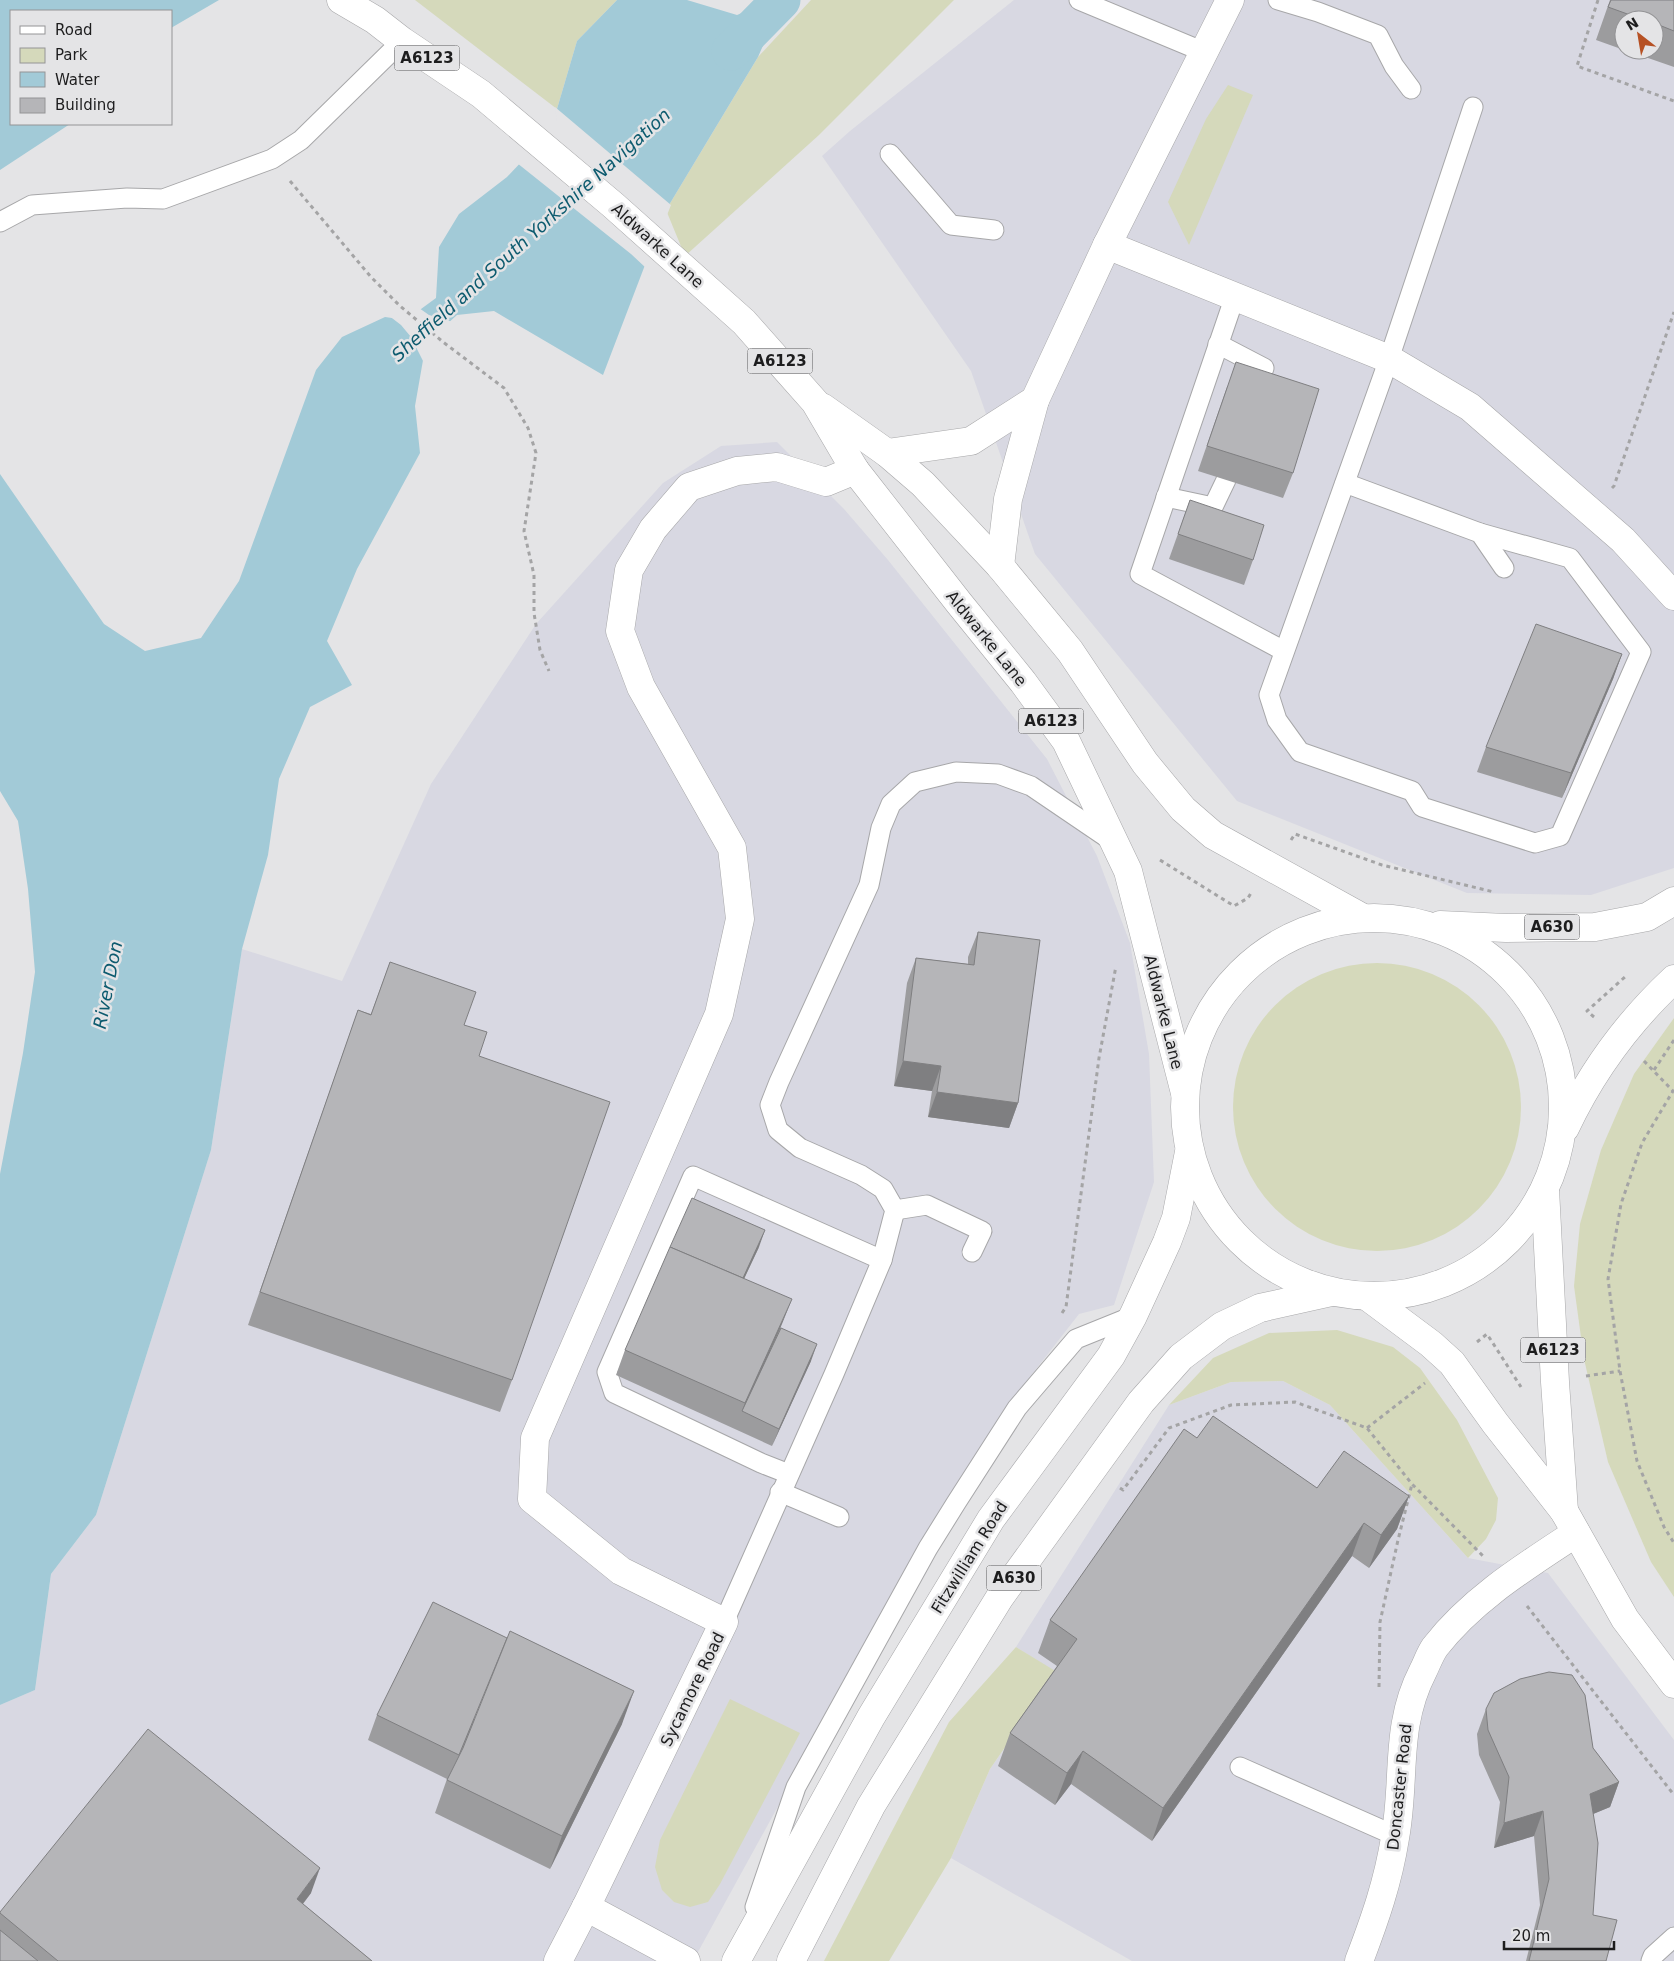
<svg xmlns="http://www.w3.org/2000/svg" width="1674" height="1961" viewBox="0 0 1674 1961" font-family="'DejaVu Sans',sans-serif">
<rect width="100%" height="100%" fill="#e4e4e6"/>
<g fill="#d8d8e2" fill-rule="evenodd">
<path d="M 1014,0 L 1674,0 L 1674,868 L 1591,895 L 1467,893 L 1237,801 L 1035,554 L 971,371 L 822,156 L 850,131 ZM 1624,20 L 1654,20 L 1654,50 L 1624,50 Z"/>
<path d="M 777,442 L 844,509 L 888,560 L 1047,759 L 1097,856 L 1130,943 L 1149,1054 L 1154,1182 L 1114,1305 L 1079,1314 L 1004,1410 L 927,1535 L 693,1961 L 0,1961 L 0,1705 L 35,1690 L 51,1574 L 96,1515 L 211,1150 L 242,949 L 342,981 L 431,784 L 536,624 L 663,483 L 721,446 Z"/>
<path d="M 1283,1381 L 1330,1405 L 1468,1558 L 1548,1573 L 1674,1740 L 1674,1961 L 1132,1961 L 951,1858 L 990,1769 L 1057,1673 L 1016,1647 L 1169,1405 L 1231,1382 Z"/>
</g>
<g fill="#d5d9bb">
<path d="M 415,0 L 617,0 L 577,41 L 557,109 Z"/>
<path d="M 811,0 L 954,0 L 819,135 L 685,256 L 666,210 L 758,57 Z"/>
<path d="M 1228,85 L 1253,95 L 1189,245 L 1168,202 L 1206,119 Z"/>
<circle cx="1377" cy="1107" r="144"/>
<path d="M 1674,1018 L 1674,1597 L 1651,1562 L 1608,1462 L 1584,1359 L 1574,1286 L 1580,1224 L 1601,1150 L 1634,1074 Z"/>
<path d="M 1337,1330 L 1393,1347 L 1420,1368 L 1457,1420 L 1498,1498 L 1496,1520 L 1486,1539 L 1468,1558 L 1330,1405 L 1283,1381 L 1231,1382 L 1169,1405 L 1213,1358 L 1269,1333 Z"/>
<path d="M 1016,1647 L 1057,1672 L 990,1769 L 951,1858 L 889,1961 L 824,1961 L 949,1722 Z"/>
<path d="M 730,1699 L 800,1733 L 720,1884 L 708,1902 L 690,1907 L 674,1902 L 662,1890 L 655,1867 L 660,1840 Z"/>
</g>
<g fill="#a2cad7">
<path d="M 0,0 L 219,0 L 171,28 L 171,11 L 11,11 L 11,124 L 70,124 L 0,170 Z"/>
<path d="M 617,0 L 687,0 L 737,15 L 761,5 L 774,20 L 758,57 L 666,210 L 603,375 L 494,311 L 457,315 L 426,343 L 415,406 L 420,453 L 357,569 L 327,641 L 352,685 L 310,707 L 279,779 L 268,855 L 242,949 L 211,1150 L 96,1515 L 51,1574 L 35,1690 L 0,1705 L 0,1174 L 23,1053 L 35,972 L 28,889 L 18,821 L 0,791 L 0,474 L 104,624 L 145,651 L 201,638 L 239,581 L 316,370 L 342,337 L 385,317 L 406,320 L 436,298 L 439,247 L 459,214 L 507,177 L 560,121 L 557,109 L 577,41 Z"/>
</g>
<g fill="#e4e4e6">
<path d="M 555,107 L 671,205 L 646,268 L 631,254 L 517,163 L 557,121 Z"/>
<path d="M 419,308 L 429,315 L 453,322 L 428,344 L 424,363 L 411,337 L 401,325 L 388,315 L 406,317 Z"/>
</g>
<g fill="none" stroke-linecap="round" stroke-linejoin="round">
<path stroke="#a2cad7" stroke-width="39" d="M 731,51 L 781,0"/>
<g stroke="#a7a7a9" stroke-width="21">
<g id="lane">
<path d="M 1079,0 L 1204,52"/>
<path d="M 1278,0 L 1318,12 L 1378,35 L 1394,66 L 1411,89"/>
<path d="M 1473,107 L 1389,359 L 1269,695 L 1277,720 L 1300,752 L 1412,791 L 1422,807 L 1535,843 L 1560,836 L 1641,652 L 1570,558 L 1480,533"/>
<path d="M 890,154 L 951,225 L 994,230"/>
<path d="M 0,222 L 32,205 L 127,198 L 163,199 L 272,159 L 301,140 L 402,41"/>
<path d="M 1235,296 L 1140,574 L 1284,651"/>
<path d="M 1218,344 L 1264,368 L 1254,394"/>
<path d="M 1345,483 L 1480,533 L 1504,568"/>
<path d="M 1166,497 L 1213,507 L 1226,480"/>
<path d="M 895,1210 L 927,1205 L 982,1231 L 972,1252"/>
<path d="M 789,1474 L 761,1463 L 614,1393 L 607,1372 L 693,1176 L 882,1260"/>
<path d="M 780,1492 L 839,1517"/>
<path d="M 724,1622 L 834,1374 L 882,1260 L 895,1210 L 883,1189 L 861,1175 L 800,1148 L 778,1130 L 770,1105 L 779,1082 L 869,885 L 881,828 L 891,804 L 915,782 L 956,772 L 998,774 L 1031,786 L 1112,841"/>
<path d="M 1240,1767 L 1396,1836"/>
<path d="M 755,1907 L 796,1787 L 928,1548 L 956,1503 L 1017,1408 L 1076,1339 L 1133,1316"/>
<path d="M 1651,1961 L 1653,1956 L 1674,1937"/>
</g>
</g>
<g stroke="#a7a7a9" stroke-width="29">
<g id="street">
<path d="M 1107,245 L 1389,359 L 1470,407 L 1623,540 L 1674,596"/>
<path d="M 1035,400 L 1107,245 L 1230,0"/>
<path d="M 887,453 L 971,441 L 1035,400 L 1008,499 L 1000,566"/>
<path d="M 586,1907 L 686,1961"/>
<path d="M 558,1961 L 586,1907 L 724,1622 L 621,1571 L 532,1499 L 535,1438 L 719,1014 L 740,919 L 732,848 L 641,687 L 620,631 L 629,570 L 653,529 L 689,487 L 737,471 L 777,467 L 826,482 L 855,470"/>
</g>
</g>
<g stroke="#a7a7a9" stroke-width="29">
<path id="secondary" d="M 1359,1961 C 1375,1919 1388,1882 1395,1838 C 1406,1779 1394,1727 1423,1671 C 1427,1663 1430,1654 1435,1647 C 1472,1599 1526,1566 1576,1533"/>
</g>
<g stroke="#a7a7a9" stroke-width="29">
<g id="primary">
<path d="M 341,0 L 375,20 L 402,41 L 481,94 L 613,205 L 744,322 L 815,402 L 855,470 L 959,603 L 1023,682 L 1066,741 L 1128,871 L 1185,1093"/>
<path d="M 822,407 L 887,453 L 923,484 L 1000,566 L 1070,651 L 1145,763 L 1183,809 L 1213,835 L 1363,918"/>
<circle cx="1374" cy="1107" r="189"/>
<path d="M 1440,925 L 1506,928 L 1595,927 L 1647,917 L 1674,901"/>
<path d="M 1565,1128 C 1591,1073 1629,1021 1674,979"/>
<path d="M 1545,1189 L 1555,1382 L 1564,1511"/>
<path d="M 1368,1297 L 1431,1344 L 1452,1363 L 1495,1423 L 1564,1511 L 1625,1619 L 1674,1684"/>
<path d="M 736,1961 L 871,1717 L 991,1519 L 1111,1356 L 1133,1316 L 1167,1242 L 1176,1218 L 1189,1152"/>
<path d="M 791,1961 L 871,1806 L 1000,1597 L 1141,1402 L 1181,1357 L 1222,1326 L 1260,1308 L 1331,1292"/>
</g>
</g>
<g stroke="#a4a4a5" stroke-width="3" stroke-dasharray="4 4" stroke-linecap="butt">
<path d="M 1598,0 L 1577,66 L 1674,101"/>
<path d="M 290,181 L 371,277 L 400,306 L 443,342 L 504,388 L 528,428 L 536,453 L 524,531 L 534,575 L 534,613 L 540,650 L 549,671"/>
<path d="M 1612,488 L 1614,486 L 1674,312"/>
<path d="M 1291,840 L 1295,834 L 1382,865 L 1494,892"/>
<path d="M 1160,860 L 1234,906 L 1248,898 L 1251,893"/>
<path d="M 1594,1017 L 1587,1011 L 1626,976"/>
<path d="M 1644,1061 L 1673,1091 L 1642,1143 L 1621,1204 L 1608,1279 L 1620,1371 L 1637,1461 L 1664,1527 L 1674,1543"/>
<path d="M 1654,1070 L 1674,1040"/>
<path d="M 1062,1313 L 1066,1307 L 1099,1058 L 1116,966"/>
<path d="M 1477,1342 L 1487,1334 L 1521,1387"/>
<path d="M 1586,1376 L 1620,1371"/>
<path d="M 1367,1428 L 1425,1383"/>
<path d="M 1120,1488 L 1123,1490 L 1169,1428 L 1231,1405 L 1295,1402 L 1367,1428 L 1412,1484 L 1483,1556"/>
<path d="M 1527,1606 L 1674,1795"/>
<path d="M 1379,1687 L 1380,1622 L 1398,1540 L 1412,1484"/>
</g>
<use href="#lane" stroke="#fff" stroke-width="19"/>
<use href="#street" stroke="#fff" stroke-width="28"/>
<use href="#secondary" stroke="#fff" stroke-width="28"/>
<use href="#primary" stroke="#fff" stroke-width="28"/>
</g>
<g fill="#9c9c9e">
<path d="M 1610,0 L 1674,0 L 1674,67 L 1625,50 L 1654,50 L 1654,20 L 1624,20 L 1624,50 L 1596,40 Z"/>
<path d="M 1227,387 L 1293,473 L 1283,498 L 1198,471 Z"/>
<path d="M 1190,500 L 1253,560 L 1244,585 L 1169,559 Z"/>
<path d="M 1622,654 L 1613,679 L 1562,798 L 1477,772 L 1486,747 Z"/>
<path d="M 978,932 L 1018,1103 L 1009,1128 L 928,1117 L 932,1091 L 894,1086 L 907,983 L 916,958 L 968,964 L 968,957 Z"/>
<path d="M 390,962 L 464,1025 L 479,1056 L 512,1380 L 500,1412 L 248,1325 L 358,1010 L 371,1014 Z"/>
<path d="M 759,1247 L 744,1279 L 781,1328 L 811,1361 L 772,1446 L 616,1375 L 625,1350 Z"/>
<path d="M 1197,1438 L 1317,1488 L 1409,1496 L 1397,1529 L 1369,1568 L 1352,1556 L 1152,1841 L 1071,1784 L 1055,1805 L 998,1766 L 1010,1733 L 1057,1666 L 1038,1653 L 1050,1620 Z"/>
<path d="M 1486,1709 L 1593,1748 L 1619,1782 L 1610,1807 L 1593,1814 L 1593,1915 L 1606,1961 L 1526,1961 L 1540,1905 L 1534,1836 L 1494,1848 L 1500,1802 L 1479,1755 L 1477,1734 Z"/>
<path d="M 377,1715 L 622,1724 L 550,1869 L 435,1813 L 447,1779 L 368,1740 Z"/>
<path d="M 311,1893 L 303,1904 L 372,1961 L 0,1961 L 0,1912 Z"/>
</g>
<g fill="#7f7f81">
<path d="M 1622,654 L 1613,679 L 1562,798 L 1571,773 Z"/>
<path d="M 903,1061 L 941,1066 L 932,1091 L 894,1086 Z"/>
<path d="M 937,1092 L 1018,1103 L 1009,1128 L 928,1117 Z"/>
<path d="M 765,1230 L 759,1247 L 733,1302 L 739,1285 Z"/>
<path d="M 792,1299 L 782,1324 L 743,1412 L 742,1411 L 745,1403 Z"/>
<path d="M 817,1344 L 811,1361 L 772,1446 L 779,1429 Z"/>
<path d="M 1409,1496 L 1397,1529 L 1369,1568 L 1381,1535 Z"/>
<path d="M 1364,1523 L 1352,1556 L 1152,1841 L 1163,1808 Z"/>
<path d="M 634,1691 L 622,1724 L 550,1869 L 562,1836 Z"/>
<path d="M 1083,1751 L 1071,1784 L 1055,1805 L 1067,1773 Z"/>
<path d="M 1619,1782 L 1610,1807 L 1581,1819 L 1590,1794 Z"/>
<path d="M 1543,1811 L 1534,1836 L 1494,1848 L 1504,1823 Z"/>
<path d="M 320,1868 L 311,1893 L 287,1924 L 297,1899 Z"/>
</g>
<g fill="#b5b5b8" stroke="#7f7f81">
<path d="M 1611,0 L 1674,0 L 1674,31 L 1654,23 L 1654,20 L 1644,20 L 1608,7 Z"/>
<path d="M 1236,362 L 1319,389 L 1293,473 L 1207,446 Z"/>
<path d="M 1190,500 L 1264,525 L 1253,560 L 1178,534 Z"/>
<path d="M 1536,624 L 1622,654 L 1571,773 L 1486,747 Z"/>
<path d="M 978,932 L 1040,940 L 1018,1103 L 937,1092 L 941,1066 L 903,1061 L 916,958 L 974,965 Z"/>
<path d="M 390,962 L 476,992 L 464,1025 L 487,1032 L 479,1056 L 610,1102 L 512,1380 L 260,1292 L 358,1010 L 371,1015 Z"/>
<path d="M 692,1198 L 765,1230 L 743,1278 L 670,1247 Z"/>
<path d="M 670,1247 L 792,1299 L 745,1403 L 625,1350 Z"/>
<path d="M 781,1328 L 817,1344 L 779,1429 L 742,1411 Z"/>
<path d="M 1213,1416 L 1317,1488 L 1344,1451 L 1409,1496 L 1381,1535 L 1364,1523 L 1163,1808 L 1083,1751 L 1067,1773 L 1010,1733 L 1077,1639 L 1050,1620 L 1184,1429 L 1197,1438 Z"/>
<path d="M 433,1602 L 507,1638 L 459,1755 L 377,1715 Z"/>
<path d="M 510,1631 L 634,1691 L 562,1836 L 447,1780 L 463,1748 Z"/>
<path d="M 1549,1672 L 1572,1675 L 1585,1695 L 1593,1748 L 1619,1782 L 1590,1794 L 1598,1843 L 1593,1915 L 1617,1920 L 1606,1961 L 1529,1961 L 1549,1879 L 1543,1811 L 1504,1823 L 1509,1777 L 1488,1730 L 1486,1709 L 1494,1693 L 1520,1679 Z"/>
<path d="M 148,1729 L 320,1868 L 297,1899 L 372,1961 L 58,1961 L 0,1913 L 0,1912 Z"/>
<path d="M 0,1930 L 38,1961 L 0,1961 Z"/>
</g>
<g text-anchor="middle" stroke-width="5" stroke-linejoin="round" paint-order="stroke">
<g fill="#e4e4e6" stroke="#59595a" stroke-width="1">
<rect x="394.5" y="45.5" width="65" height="25" rx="4"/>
<rect x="747.5" y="348.5" width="65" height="25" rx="4"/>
<rect x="1018.5" y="708.5" width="65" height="25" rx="4"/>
<rect x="1524.5" y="914.5" width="55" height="25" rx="4"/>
<rect x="1520.5" y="1337.5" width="65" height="25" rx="4"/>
<rect x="986.5" y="1565.5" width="55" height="25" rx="4"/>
</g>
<g font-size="15" font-weight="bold" fill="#1d1d1e">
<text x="427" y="63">A6123</text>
<text x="780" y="366">A6123</text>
<text x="1051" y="726">A6123</text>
<text x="1552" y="932">A630</text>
<text x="1553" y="1355">A6123</text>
<text x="1014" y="1583">A630</text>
</g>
<g font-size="16" fill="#1d1d1e" stroke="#e4e4e6">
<text transform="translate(658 245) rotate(42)" y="6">Aldwarke Lane</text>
<text transform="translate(987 638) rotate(51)" y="6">Aldwarke Lane</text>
<text transform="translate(1164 1012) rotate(76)" y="6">Aldwarke Lane</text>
<text transform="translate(969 1557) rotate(-58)" y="6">Fitzwilliam Road</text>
<text transform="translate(692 1689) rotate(-64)" y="6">Sycamore Road</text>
<text transform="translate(1399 1787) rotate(-84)" y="6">Doncaster Road</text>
</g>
<g font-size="18" font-style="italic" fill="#0d5b6f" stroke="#e4e4e6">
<text transform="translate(531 235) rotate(-42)" y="6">Sheffield and South Yorkshire Navigation</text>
<text transform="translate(108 985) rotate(-79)" y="6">River Don</text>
</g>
</g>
<rect x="10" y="10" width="162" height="115" fill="#e4e4e6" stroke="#949496"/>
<rect x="20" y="26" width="25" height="8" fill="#ffffff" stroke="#949496"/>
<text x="55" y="35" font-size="15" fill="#1d1d1e">Road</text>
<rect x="20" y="48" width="25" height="15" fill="#d5d9bb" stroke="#949496"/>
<text x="55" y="60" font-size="15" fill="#1d1d1e">Park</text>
<rect x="20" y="72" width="25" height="15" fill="#a2cad7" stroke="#949496"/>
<text x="55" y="85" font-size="15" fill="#1d1d1e">Water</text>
<rect x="20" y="98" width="25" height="15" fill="#b5b5b8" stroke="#949496"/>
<text x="55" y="110" font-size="15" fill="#1d1d1e">Building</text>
<g transform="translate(1639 35) rotate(329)"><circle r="24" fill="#e4e4e6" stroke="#949496"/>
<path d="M0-4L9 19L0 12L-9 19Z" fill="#b65124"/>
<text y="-8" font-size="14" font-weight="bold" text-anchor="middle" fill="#1d1d1e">N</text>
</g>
<path d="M1504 1941v8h110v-8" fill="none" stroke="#1d1d1e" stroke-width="2.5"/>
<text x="1512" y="1941" font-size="15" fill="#1d1d1e" stroke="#e4e4e6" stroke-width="4" paint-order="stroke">20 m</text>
</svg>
